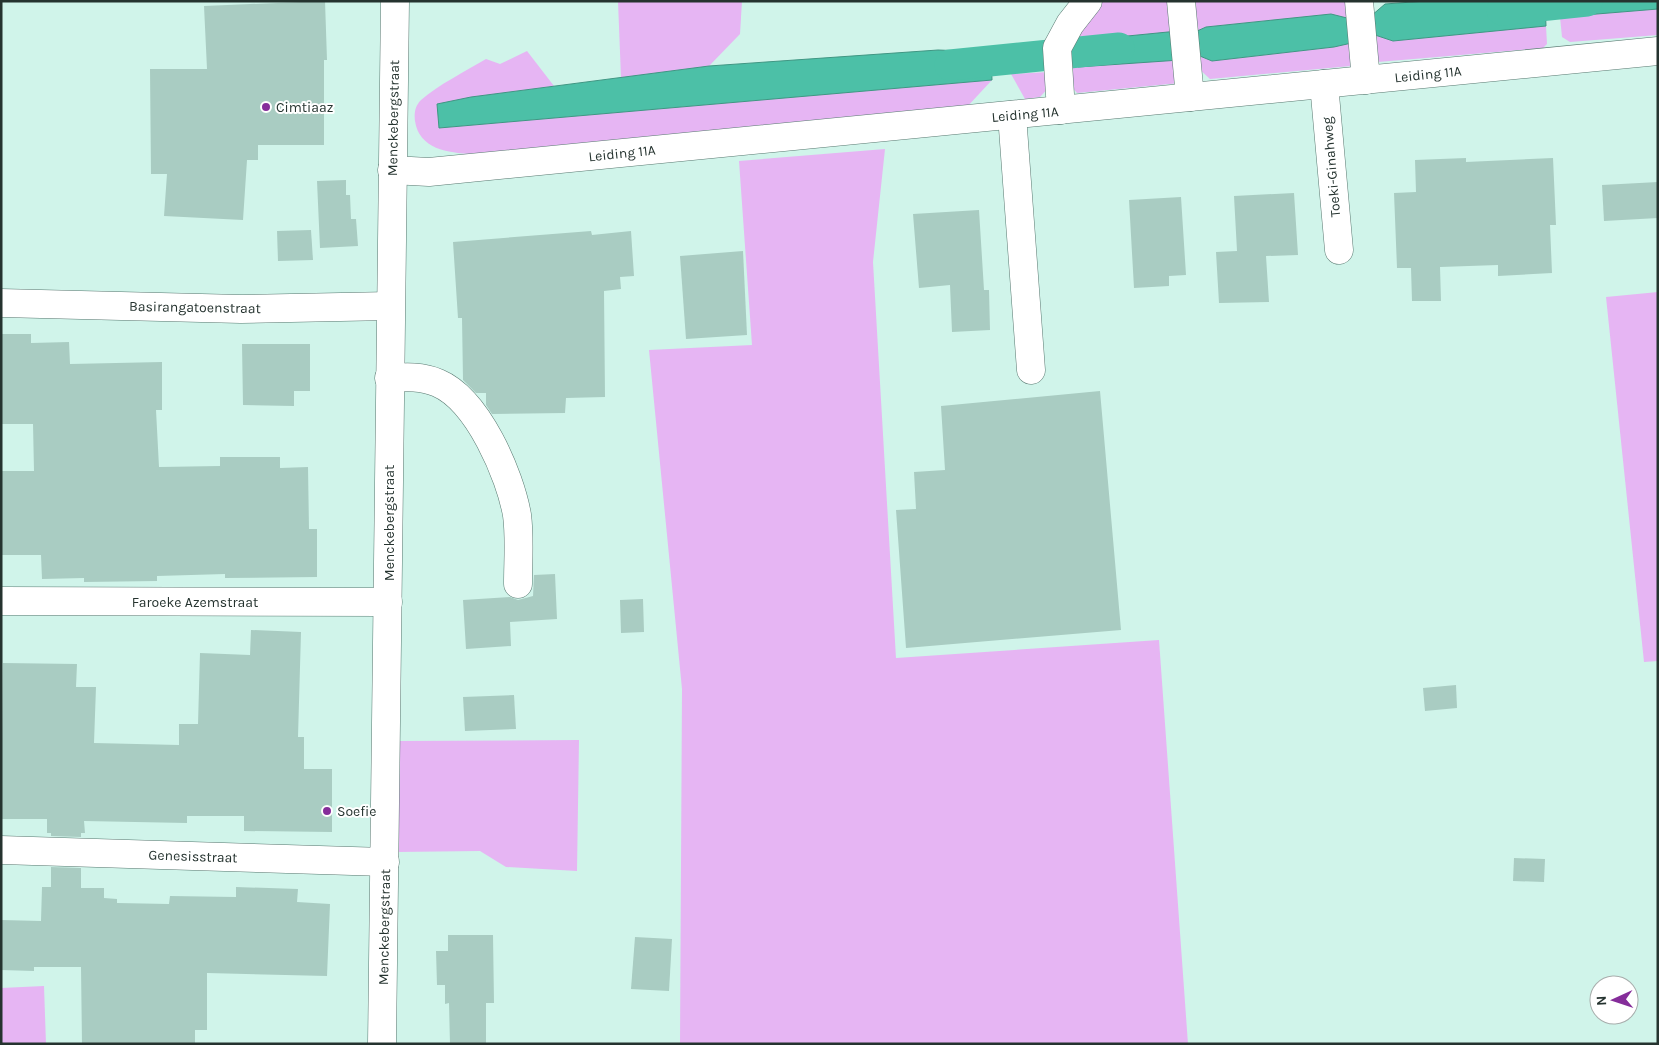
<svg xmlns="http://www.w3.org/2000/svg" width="1659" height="1045" viewBox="0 0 1659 1045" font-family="Karla,sans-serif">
<rect width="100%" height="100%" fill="#d0f4ea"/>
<g fill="#e6b5f3">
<path d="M 618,1 L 742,1 L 740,34 L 709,66 L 621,78 Z"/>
<path d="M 1101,1 L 1176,1 L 1178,31 L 1077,42 L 1180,60 L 1180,83 L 1077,93 L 1067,81 L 1069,46 Z"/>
<path d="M 1193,1 L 1353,1 L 1355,20 L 1331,14 L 1206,27 L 1195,32 Z"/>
<path d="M 1658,9 L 1658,35 L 1570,42 L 1562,37 L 1560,17 Z"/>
<path d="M 1546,26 L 1547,44 L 1543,48 L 1378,62 L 1372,34 L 1393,41 Z"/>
<path d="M 1356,42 L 1351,66 L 1210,79 L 1197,67 L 1195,54 L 1212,61 L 1334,47 Z"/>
<path d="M 527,51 L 554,86 L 437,104 L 439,128 L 992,80 L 966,108 L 472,154 C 448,153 419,149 415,121 C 414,113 415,106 421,100 C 438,85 466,71 486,59 L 500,64 Z"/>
<path d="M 1049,72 L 1051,85 L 1040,97 L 1025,99 L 1011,74 Z"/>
<path d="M 885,149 L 873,262 L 896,658 L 1159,640 L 1188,1044 L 680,1044 L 682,689 L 649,350 L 752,345 L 739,161 Z"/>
<path d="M 1658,292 L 1658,661 L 1644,662 L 1606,297 Z"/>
<path d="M 579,740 L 577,871 L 506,867 L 480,851 L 397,852 L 400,741 Z"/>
<path d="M 44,986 L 46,1044 L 1,1044 L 1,988 Z"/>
</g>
<g fill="#4cc0a7" stroke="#409683">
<path d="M 1426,1 L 1545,1 L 1546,26 L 1393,41 L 1372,34 L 1371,16 L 1385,4 Z"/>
<path d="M 1560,1 L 1658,1 L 1658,9 L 1560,17 Z"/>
<path d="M 1331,14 L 1355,20 L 1356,42 L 1334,47 L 1212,61 L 1195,54 L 1195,32 L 1206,27 Z"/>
<path d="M 1178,31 L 1180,60 L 1078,67 L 1077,41 Z"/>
<path d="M 938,50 L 991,52 L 992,80 L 439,128 L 437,104 L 471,97 L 709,66 Z"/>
</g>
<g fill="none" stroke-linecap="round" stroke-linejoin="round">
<g stroke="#4cc0a7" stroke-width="31">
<path d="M 1502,10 L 1587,1"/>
<path d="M 950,65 L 1119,48"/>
</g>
</g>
<g fill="#a9ccc2">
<path d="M 325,1 L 327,60 L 324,60 L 324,145 L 258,145 L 258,160 L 247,160 L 243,220 L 164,216 L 167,174 L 151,174 L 150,69 L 207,69 L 204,6 Z"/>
<path d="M 1466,158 L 1466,162 L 1553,158 L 1556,225 L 1550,225 L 1552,273 L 1498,276 L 1498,265 L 1440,267 L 1441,301 L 1412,301 L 1411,268 L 1397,268 L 1394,193 L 1416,192 L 1415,160 Z"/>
<path d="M 346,180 L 346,195 L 350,195 L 351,219 L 356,219 L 358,246 L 320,248 L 317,181 Z"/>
<path d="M 1658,182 L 1658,218 L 1604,221 L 1602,185 Z"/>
<path d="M 1294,193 L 1298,255 L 1266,256 L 1269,302 L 1219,303 L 1216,252 L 1237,251 L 1234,196 Z"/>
<path d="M 1181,197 L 1186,275 L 1169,276 L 1169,286 L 1134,288 L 1129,200 Z"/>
<path d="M 979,210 L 984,290 L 989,290 L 990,330 L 952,332 L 950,285 L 919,288 L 913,214 Z"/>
<path d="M 311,230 L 313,260 L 278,261 L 277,231 Z"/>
<path d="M 591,231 L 592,235 L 631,231 L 634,276 L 620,277 L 621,289 L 604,291 L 605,397 L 566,398 L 565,413 L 492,414 L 486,405 L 486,393 L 476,393 L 463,380 L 462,318 L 458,318 L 453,242 Z"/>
<path d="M 743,251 L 747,335 L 686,339 L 680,256 Z"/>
<path d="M 1,334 L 31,334 L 31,343 L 69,342 L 70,364 L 162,362 L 162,410 L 156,410 L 159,467 L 220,466 L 220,457 L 280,457 L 280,468 L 308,467 L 309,529 L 317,529 L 317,577 L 225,578 L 225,574 L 157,576 L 157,581 L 84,582 L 84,578 L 42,579 L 41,555 L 1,555 L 1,471 L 34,471 L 33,424 L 1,424 Z"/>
<path d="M 242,344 L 310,344 L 310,391 L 294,391 L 294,406 L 243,405 Z"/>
<path d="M 1100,391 L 1121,630 L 906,648 L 896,510 L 916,509 L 914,472 L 945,470 L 941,406 Z"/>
<path d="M 555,574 L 557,619 L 510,622 L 511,646 L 466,649 L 463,600 L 510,597 L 518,600 L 533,596 L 534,575 Z"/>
<path d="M 643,599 L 644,632 L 621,633 L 620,600 Z"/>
<path d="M 251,630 L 301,632 L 298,737 L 304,737 L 304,769 L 332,769 L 332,832 L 244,831 L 244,816 L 187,816 L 187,823 L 84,821 L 85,833 L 81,833 L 81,837 L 51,836 L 51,833 L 47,833 L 47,819 L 1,819 L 3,663 L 77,664 L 76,687 L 96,687 L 94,743 L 179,745 L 179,724 L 198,724 L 200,653 L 250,655 Z"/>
<path d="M 1456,685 L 1457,708 L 1425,711 L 1423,688 Z"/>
<path d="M 514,695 L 516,729 L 465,731 L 463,697 Z"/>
<path d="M 1514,858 L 1545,859 L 1544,882 L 1513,881 Z"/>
<path d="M 51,867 L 81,868 L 81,888 L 104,888 L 104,898 L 117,899 L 117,903 L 169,904 L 170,896 L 236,897 L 236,887 L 298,889 L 297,902 L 330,904 L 327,976 L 207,973 L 207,1030 L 195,1030 L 195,1044 L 82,1044 L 81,967 L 34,967 L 34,971 L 1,970 L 1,920 L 41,921 L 42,887 L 51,887 Z"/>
<path d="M 448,935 L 493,935 L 494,1003 L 486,1003 L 486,1044 L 450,1044 L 449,1003 L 445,1004 L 445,985 L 437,985 L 436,951 L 448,951 Z"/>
<path d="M 635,937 L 672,939 L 669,991 L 631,989 Z"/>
</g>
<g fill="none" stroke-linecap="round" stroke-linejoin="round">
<g stroke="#587870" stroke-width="29">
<g id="minor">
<path d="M 1181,1 L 1190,97"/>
<path d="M 1359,1 L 1366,80"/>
<path d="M 1324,84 L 1339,250"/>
<path d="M 1061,110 L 1057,48 L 1070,24 L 1088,1"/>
<path d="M 1012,115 L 1031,370"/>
<path d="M 392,170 L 429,172 L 1658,51"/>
<path d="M 1,303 L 241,309 L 390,306"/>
<path d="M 389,378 C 406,377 422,376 438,383 C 478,400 510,475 517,515 C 520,537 518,561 518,584"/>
<path d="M 1,601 L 388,602"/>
<path d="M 1,850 L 385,862"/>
<path d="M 382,1044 L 395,1"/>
</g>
</g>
<use href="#minor" stroke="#fff" stroke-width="28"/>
</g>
<g fill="#852d9a" stroke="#fff" stroke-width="2">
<circle cx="266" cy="107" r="5"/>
<circle cx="327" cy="811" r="5"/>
</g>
<g text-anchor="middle" stroke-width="4" stroke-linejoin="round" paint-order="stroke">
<g font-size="14" fill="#25332f" stroke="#fff">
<text transform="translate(1428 74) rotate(-6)" y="5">Leiding 11A</text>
<text transform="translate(1025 114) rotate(-5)" y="5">Leiding 11A</text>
<text transform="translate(393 118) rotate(-89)" y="5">Menckebergstraat</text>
<text transform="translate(622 153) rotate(-6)" y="5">Leiding 11A</text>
<text transform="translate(1331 167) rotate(-95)" y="5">Toeki-Ginahweg</text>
<text transform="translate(195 307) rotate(1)" y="5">Basirangatoenstraat</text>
<text transform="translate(389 523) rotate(-90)" y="5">Menckebergstraat</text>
<text x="195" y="607">Faroeke Azemstraat</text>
<text transform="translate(193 856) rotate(2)" y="5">Genesisstraat</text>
<text transform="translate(384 927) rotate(-89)" y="5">Menckebergstraat</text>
</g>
<g font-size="14" fill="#25332f" stroke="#fff" text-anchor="start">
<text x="276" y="112">Cimtiaaz</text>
<text x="337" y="816">Soefie</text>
</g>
</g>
<rect width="1659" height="1045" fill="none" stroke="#25332f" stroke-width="5"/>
<g transform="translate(1614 1000) rotate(267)"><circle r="24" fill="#ffffff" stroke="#a8adac"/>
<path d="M0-4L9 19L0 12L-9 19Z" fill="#852d9a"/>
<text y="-8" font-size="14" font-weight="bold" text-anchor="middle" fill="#25332f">N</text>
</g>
</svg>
